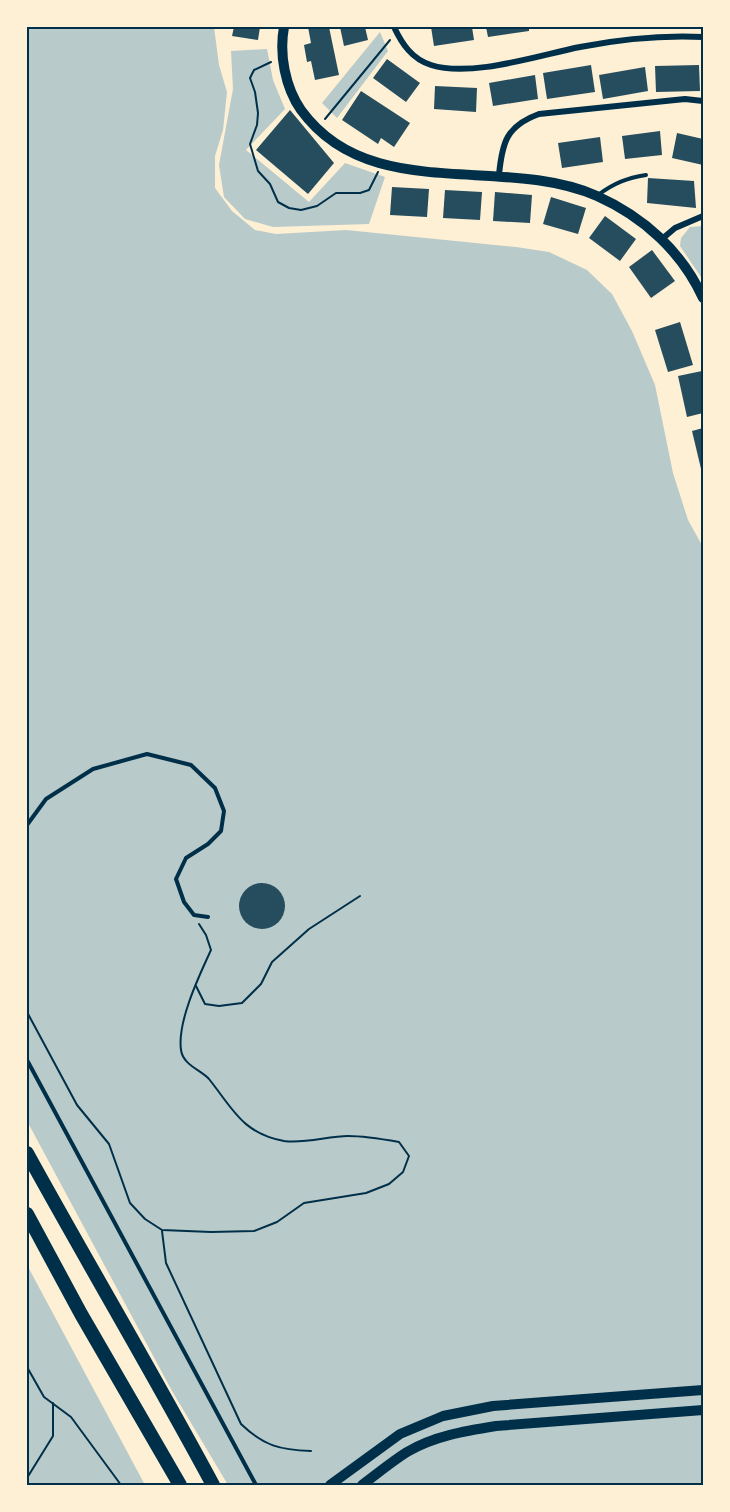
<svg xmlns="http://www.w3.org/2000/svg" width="730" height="1512" viewBox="0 0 730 1512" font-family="Rubik,sans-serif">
<rect width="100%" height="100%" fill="#fdf0d5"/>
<g fill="#b9caca">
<path d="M 27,27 L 214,27 L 219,65 L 227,92 L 223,130 L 215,156 L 215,188 L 232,211 L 255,230 L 276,234 L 346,230 L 516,247 L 549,252 L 587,270 L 612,294 L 632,331 L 655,385 L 673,473 L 688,520 L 703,547 L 703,1485 L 228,1485 L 172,1391 L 27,1121 Z"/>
<path d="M 380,32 L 388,51 L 337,118 L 322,103 Z"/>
<path d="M 267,49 L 273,80 L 285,109 L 246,150 L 309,202 L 345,163 L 385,177 L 369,224 L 273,227 L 245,219 L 224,197 L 219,165 L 233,89 L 231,51 Z"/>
<path d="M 703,226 L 703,280 L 680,246 L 681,238 L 690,227 Z"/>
<path d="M 27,1265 L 145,1485 L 27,1485 Z"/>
</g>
<g fill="#264d5e">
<path d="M 234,27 L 260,27 L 258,40 L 232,36 Z"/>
<path d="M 308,27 L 329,27 L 339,75 L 315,80 L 311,61 L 307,62 L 304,45 L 311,43 Z"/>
<path d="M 340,27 L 365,27 L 368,40 L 344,46 Z"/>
<path d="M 431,27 L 472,27 L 474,40 L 434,46 Z"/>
<path d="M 486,27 L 529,27 L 529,31 L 488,37 Z"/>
<path d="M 387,59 L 420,83 L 406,102 L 373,78 Z"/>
<path d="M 591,65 L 595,92 L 547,99 L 543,73 Z"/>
<path d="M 699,65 L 700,91 L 656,92 L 655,66 Z"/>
<path d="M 645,67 L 648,91 L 603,99 L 599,75 Z"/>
<path d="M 535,75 L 538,99 L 493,106 L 489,83 Z"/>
<path d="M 435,86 L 477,88 L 476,112 L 434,109 Z"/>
<path d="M 361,91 L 410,123 L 394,147 L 381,138 L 378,144 L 342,120 Z"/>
<path d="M 290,110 L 334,163 L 308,194 L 256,150 Z"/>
<path d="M 660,131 L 662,155 L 625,159 L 622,136 Z"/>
<path d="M 677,133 L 703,139 L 703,165 L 672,158 Z"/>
<path d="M 600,137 L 603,162 L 562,168 L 558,143 Z"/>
<path d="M 648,178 L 694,181 L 696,208 L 647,203 Z"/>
<path d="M 392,187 L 429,189 L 427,217 L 390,215 Z"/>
<path d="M 445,190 L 482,192 L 480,220 L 443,218 Z"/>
<path d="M 495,192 L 532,195 L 530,223 L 493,221 Z"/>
<path d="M 551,197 L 586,208 L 578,234 L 543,224 Z"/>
<path d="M 605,216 L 636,239 L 620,261 L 589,238 Z"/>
<path d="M 652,250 L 675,281 L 651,298 L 629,267 Z"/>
<path d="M 680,322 L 693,365 L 668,372 L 655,330 Z"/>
<path d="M 702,371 L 703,413 L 687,417 L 678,376 Z"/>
<path d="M 703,428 L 703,473 L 702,473 L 692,431 Z"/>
<circle cx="262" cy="906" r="23"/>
</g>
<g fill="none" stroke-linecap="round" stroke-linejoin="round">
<g stroke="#003049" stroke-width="2">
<path d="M 271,62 L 254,70 L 250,78 L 255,92 L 258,113 L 257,125 L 250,144 L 258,171 L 270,184 L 278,202 L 289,208 L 301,210 L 317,206 L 336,193 L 360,193 L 369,190 L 378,172"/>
<path d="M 325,119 L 390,40"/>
<path d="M 196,986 L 205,1004 L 219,1006 L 242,1003 L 261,984 L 272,962 L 309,929 L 360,896"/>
<path d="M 27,1012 L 77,1105 L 109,1144 L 130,1203 L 145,1219 L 162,1230 L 211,1232 L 254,1231 L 277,1222 L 304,1203 L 366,1193 L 389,1184 L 403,1172 L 409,1156 L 399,1142 C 382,1139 365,1136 348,1136 C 328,1136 305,1144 284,1141 C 242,1133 233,1109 209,1079 C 201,1070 183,1065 181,1050 C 177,1022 199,976 211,950 L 206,935 L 199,924"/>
<path d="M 162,1231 L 166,1263 L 241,1424 C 264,1446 280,1450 311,1451"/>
<path d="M 27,1367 L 44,1397 L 71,1417 L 121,1485"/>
<path d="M 27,1478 L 53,1436 L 53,1403"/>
</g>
<g stroke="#003049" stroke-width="4">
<path d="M 598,195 C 614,183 627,178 646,175"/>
<path d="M 27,825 L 46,799 L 93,769 L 147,754 L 191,765 L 215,788 L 224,811 L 221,831 L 208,844 L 186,858 L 176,879 L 184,902 L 194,915 L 208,917"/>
<path d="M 27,1060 L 256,1485"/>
</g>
<g stroke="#003049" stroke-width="6">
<path d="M 394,27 C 402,44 412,59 431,65 C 471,78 539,55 580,47 C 621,39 661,35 703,37"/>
<path d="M 499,175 C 502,143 506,126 539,114 L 685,99 L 703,101"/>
<path d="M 662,239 L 675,228 L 703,216"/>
</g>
<g stroke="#003049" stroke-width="10">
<path d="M 284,27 C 279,54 285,87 301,110 C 370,205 502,154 597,196 C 644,217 682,252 703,298"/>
<path d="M 330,1485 L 400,1434 L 443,1416 L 493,1406 L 703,1390"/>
<path d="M 362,1485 C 377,1474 391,1462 407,1452 C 434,1436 465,1431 496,1426 L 703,1410"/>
</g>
<g stroke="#003049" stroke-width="14">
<path d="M 27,1153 C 88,1264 153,1373 213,1485"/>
<path d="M 27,1214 L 81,1314 L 180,1485"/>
</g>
</g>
<rect width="730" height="1512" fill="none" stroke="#fdf0d5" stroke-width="57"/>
<rect x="28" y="28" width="674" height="1456" fill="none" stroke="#003049" stroke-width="2"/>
</svg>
